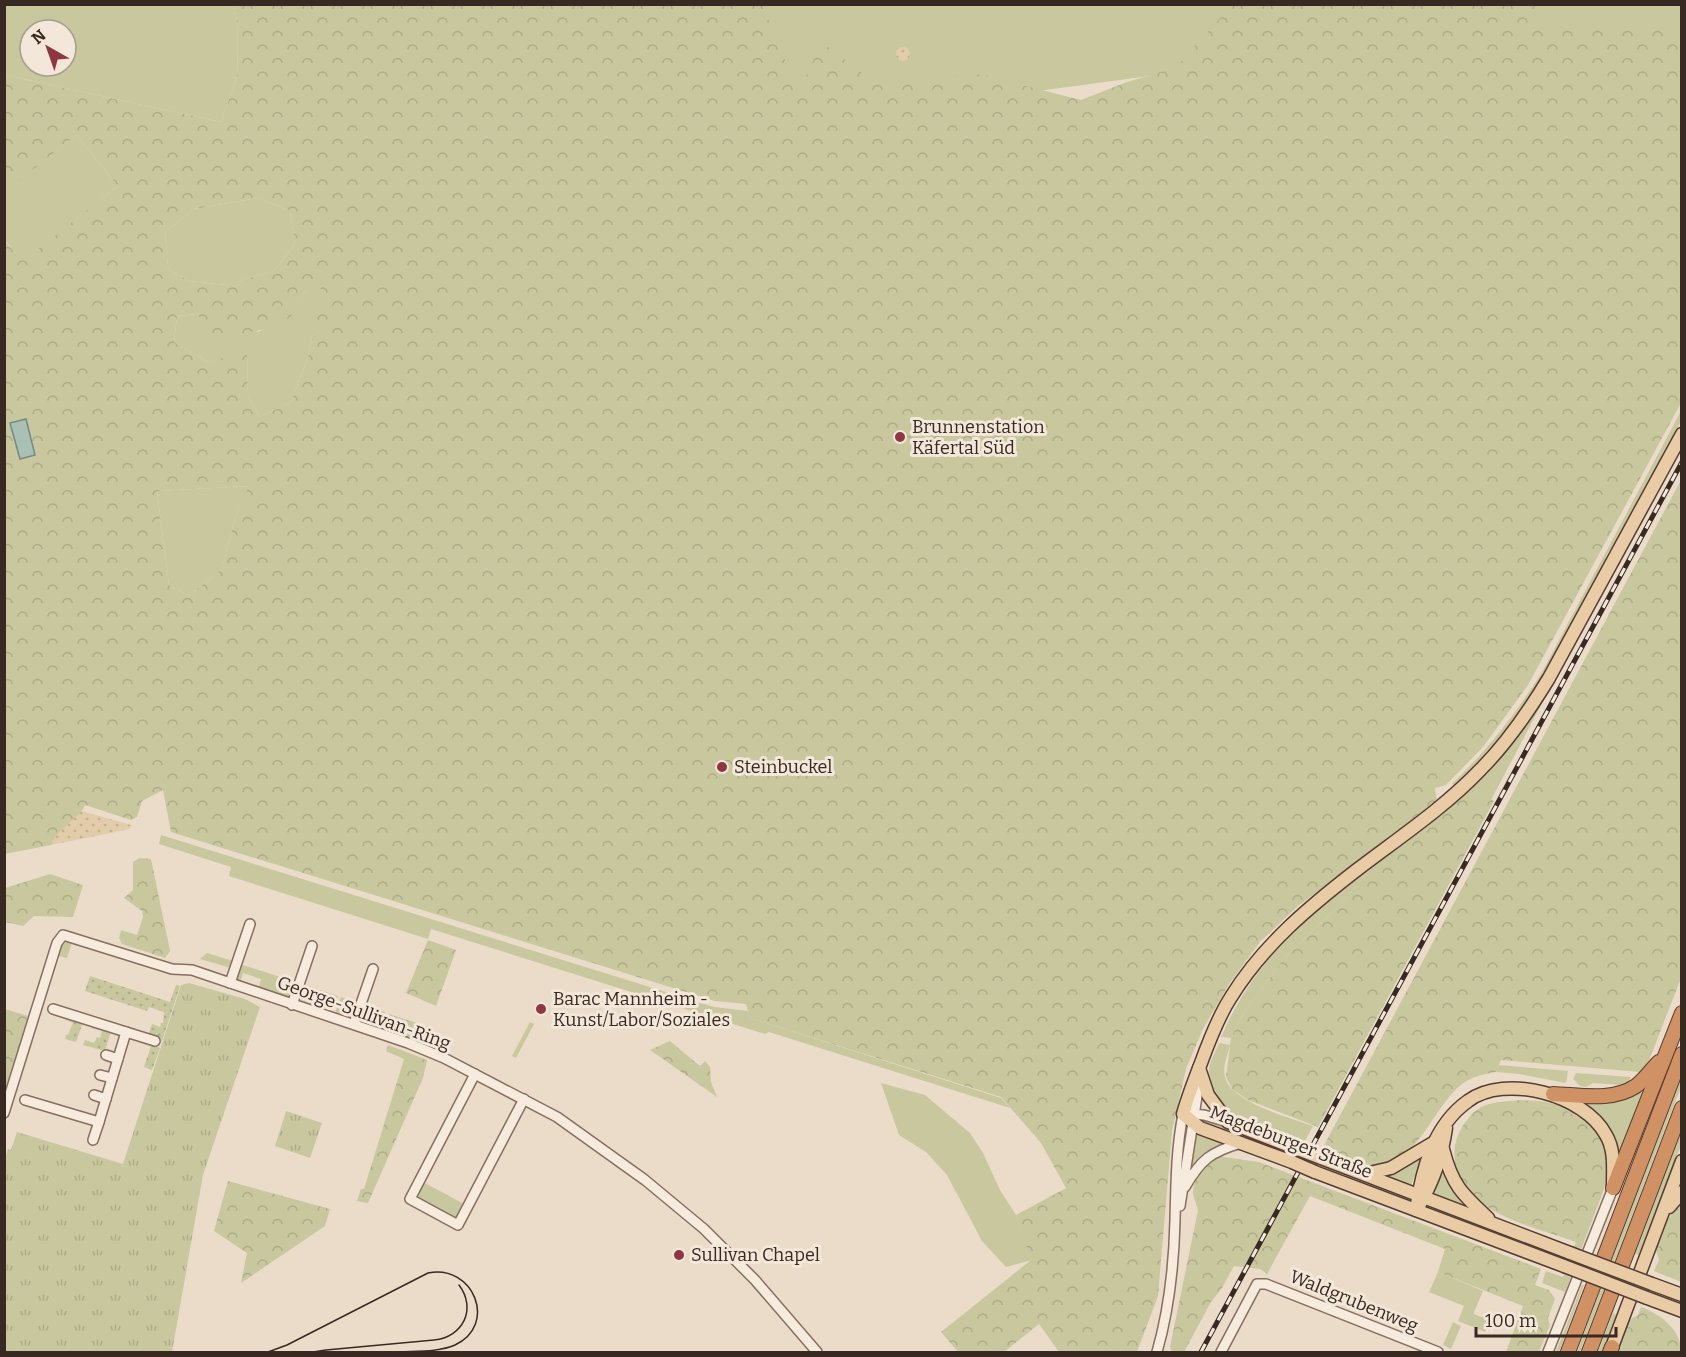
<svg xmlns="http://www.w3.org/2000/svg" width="1686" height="1357" viewBox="0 0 1686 1357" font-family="Bitter,serif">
<defs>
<pattern id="forest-crowns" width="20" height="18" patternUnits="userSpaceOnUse" patternTransform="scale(1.5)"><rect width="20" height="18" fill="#c8c79e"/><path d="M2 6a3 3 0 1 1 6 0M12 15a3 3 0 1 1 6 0" fill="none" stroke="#adab88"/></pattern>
<pattern id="sand-dots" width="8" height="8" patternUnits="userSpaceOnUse" patternTransform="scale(1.5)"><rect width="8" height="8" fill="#e3ccaa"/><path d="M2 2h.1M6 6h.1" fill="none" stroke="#c4af92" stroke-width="1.8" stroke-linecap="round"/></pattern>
<pattern id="park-tufts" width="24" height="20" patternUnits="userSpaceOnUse" patternTransform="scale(1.5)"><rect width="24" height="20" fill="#c8c79e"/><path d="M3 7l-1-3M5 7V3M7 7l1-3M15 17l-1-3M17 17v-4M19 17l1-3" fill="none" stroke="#adab88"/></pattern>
<pattern id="garden-dots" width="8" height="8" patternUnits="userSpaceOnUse" patternTransform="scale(1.5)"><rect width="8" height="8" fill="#c8c79e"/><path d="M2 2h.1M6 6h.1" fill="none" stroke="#adab88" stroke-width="1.8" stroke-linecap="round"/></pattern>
</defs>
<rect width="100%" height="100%" fill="#ebdcca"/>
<g fill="#c8c79e" fill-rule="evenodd">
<path d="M 1681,4 L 1682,28 L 1373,46 L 702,136 L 686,5 Z"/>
<path d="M 5,5 L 234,5 L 238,27 L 237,77 L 221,122 L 5,75 ZM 30,30 L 66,30 L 66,66 L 30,66 Z"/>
<path d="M 76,135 L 118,186 L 23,262 L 5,240 L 4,192 Z"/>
<path d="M 258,198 L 290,211 L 295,244 L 274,271 L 226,285 L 189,281 L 168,269 L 165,232 L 194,209 Z"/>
<path d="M 324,275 L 308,357 L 291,402 L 260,417 L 248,396 L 247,351 L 208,362 L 174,342 L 177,316 L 197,314 L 258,332 L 289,318 L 311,283 Z"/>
<path d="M 1681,411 L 1681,421 L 1615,545 C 1609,550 1604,557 1605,565 C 1579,612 1556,662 1526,706 C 1505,736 1481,761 1455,786 L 1452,784 C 1489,748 1515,715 1542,672 Z"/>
<path d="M 250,486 L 236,514 L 222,569 L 189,596 L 169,585 L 157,491 Z"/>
<path d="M 1576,639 L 1491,800 L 1468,789 C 1488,769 1507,750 1524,727 C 1544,700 1560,669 1576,639 Z"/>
<path d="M 161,835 L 714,1007 L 748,1011 L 750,1018 L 1001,1098 L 1010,1108 L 769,1032 L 765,1034 L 431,929 L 428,939 L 229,876 L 231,867 L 159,844 Z"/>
<path d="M 1371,868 L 1339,906 L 1286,956 L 1245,1011 L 1231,1038 L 1221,1037 C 1256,958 1304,920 1371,868 Z"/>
<path d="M 69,941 L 72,942 L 67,958 L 58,956 L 62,944 Z"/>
<path d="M 207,953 L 233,961 L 231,968 L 200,959 Z"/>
<path d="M 240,964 L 296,982 L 289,996 L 285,996 L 259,987 L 261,979 L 243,973 L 240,983 L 237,979 Z"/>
<path d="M 530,1022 L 534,1024 L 516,1058 L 512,1056 Z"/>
<path d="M 1219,1043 L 1230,1045 C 1228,1054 1222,1068 1225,1077 C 1230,1102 1291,1118 1313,1126 L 1304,1143 C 1271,1131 1203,1117 1209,1069 C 1210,1061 1216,1051 1219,1043 Z"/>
<path d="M 1499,1065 L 1568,1071 L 1566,1083 L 1519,1074 L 1496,1072 Z"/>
<path d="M 1576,1073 L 1631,1077 L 1628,1082 L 1619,1085 L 1593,1083 L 1586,1087 L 1580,1086 L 1573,1079 Z"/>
<path d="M 1650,1079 L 1620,1164 L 1617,1151 L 1573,1098 L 1588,1100 Z"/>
<path d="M 1681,1079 L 1681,1087 L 1580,1352 L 1577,1352 Z"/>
<path d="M 881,1083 L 925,1095 L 970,1133 L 983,1153 L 1000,1190 L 1016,1215 L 1032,1260 L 1006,1267 L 982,1241 L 947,1175 L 926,1152 L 899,1135 Z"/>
<path d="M 1523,1100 C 1580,1102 1620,1126 1604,1189 L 1565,1292 L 1542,1283 L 1546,1271 L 1563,1277 L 1576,1242 L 1580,1116 L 1546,1105 Z"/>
<path d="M 1199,1119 L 1203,1119 L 1284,1149 L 1281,1153 L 1199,1122 Z"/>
<path d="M 1194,1132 L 1227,1142 L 1206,1153 L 1190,1169 Z"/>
<path d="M 1681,1133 L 1681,1145 L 1639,1255 L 1635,1254 Z"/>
<path d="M 1423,1156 L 1411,1185 L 1386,1175 L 1404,1168 Z"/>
<path d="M 1442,1167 L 1467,1205 L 1466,1206 L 1433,1194 Z"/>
<path d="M 423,1182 L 464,1204 L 458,1217 L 454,1218 L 418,1199 L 417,1195 Z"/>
<path d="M 1433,1206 L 1555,1253 L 1554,1257 L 1440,1213 L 1433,1208 Z"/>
<path d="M 1438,1272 L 1483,1291 L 1474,1312 L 1474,1314 L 1481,1317 L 1484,1316 L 1491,1319 L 1485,1332 L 1458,1321 L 1464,1306 L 1429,1292 Z"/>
<path d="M 1582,1285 L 1584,1285 L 1559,1352 L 1556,1352 Z"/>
<path d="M 1613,1313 L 1616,1315 L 1602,1352 L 1598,1352 Z"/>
<path d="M 1453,1322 L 1461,1326 L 1451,1349 L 1443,1345 Z"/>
</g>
<g fill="url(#forest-crowns)" fill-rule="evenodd">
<path d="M 234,5 L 762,5 L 794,81 L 806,76 L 822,42 L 877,85 L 979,74 L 1081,100 L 1127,82 L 1175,68 L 1232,5 L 1535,5 L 1541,24 L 1681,27 L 1681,403 L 1528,685 L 1483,747 L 1446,785 L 1435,788 L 1437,801 L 1298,906 L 1260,942 L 1229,984 L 1203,1029 L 1186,1069 L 1172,1131 L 1158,1296 L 1137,1352 L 1059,1352 L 1039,1324 L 1004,1352 L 958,1352 L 941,1332 L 1031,1260 L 1016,1215 L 1066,1188 L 1041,1143 L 1001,1097 L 750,1018 L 746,1004 L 715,1001 L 171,832 L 163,790 L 142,801 L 137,817 L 131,820 L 85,805 C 78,822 59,827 51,845 L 5,854 L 4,240 L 23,261 L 118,186 L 76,135 L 5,192 L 5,75 L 221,122 L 237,77 L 238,27 ZM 258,198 L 290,211 L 295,244 L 274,271 L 225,285 L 189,281 L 168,269 L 165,232 L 194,209 ZM 323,276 L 308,357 L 291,402 L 260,417 L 248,396 L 247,350 L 208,362 L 174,342 L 177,316 L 197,314 L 215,336 C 234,334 278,332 291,316 C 304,299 302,288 323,276 ZM 249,486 L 236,514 L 222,569 L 189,596 L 169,585 L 157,491 Z"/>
<path d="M 1681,480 L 1681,978 L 1645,1071 L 1640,1072 L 1501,1060 L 1496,1072 C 1485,1074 1474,1076 1465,1082 C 1434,1103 1420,1161 1380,1165 C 1360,1168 1340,1157 1322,1149 Z"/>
<path d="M 1468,789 L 1494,801 L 1318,1127 L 1248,1100 L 1233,1090 L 1226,1077 L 1231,1038 L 1245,1011 L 1286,956 L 1339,906 L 1371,868 Z"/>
<path d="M 140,858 L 151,859 L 170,951 L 165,958 L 122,944 L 119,938 L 121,930 L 137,935 L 143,917 L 142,911 L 124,898 L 133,890 L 133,862 Z"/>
<path d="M 50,874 L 83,885 L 73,917 L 34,916 L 23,926 L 5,922 L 5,888 Z"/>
<path d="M 428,940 L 456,950 L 436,1006 L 406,993 Z"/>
<path d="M 303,984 L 338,996 L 335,1004 L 317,998 L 314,1005 L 298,1000 Z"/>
<path d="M 341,997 L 357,1003 L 353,1015 L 349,1017 L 335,1013 Z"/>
<path d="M 364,1005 L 385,1012 L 380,1028 L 362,1022 L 360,1017 Z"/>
<path d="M 5,1009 L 28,1016 L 5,1091 L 4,1009 Z"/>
<path d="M 389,1014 L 429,1027 L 435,1036 L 430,1046 L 384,1029 Z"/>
<path d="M 670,1041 L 700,1066 L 705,1061 L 710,1067 L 711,1082 L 717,1097 L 650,1050 Z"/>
<path d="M 388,1045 L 427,1060 L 423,1078 L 368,1203 L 357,1201 L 361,1189 L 364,1189 L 404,1059 L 386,1051 Z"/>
<path d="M 1523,1100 C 1571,1110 1616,1120 1603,1183 C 1600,1198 1583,1226 1576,1242 C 1543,1230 1501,1221 1474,1197 C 1451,1176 1447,1143 1468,1119 C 1472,1113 1479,1107 1486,1105 C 1497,1101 1511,1101 1523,1100 Z"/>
<path d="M 1217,1156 L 1259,1162 L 1541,1269 L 1535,1285 L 1549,1290 L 1555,1299 L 1548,1318 L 1550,1325 L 1539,1352 L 1506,1352 L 1523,1306 L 1438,1272 L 1445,1249 L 1310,1196 L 1267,1274 L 1260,1269 L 1234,1266 L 1222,1288 L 1211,1302 L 1184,1352 L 1172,1352 L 1170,1347 L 1198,1210 C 1197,1205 1193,1197 1193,1191 C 1194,1176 1206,1165 1217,1156 Z"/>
<path d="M 228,1181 L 330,1209 L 325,1226 L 241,1283 L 247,1253 L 214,1231 Z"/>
<path d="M 1681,1199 L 1681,1282 L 1654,1271 L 1659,1260 L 1656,1250 L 1666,1222 Z"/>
<path d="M 1641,1307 C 1660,1314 1682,1330 1681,1352 L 1618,1352 L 1629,1320 L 1638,1315 Z"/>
</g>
<g fill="url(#sand-dots)">
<circle cx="903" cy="54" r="7"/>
<path d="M 82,811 L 131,825 L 130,829 L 51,845 L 56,835 Z"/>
</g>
<g fill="url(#park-tufts)">
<path d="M 189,983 L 245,999 L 260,1007 L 203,1175 L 172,1352 L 5,1352 L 4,1162 L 8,1149 L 11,1150 L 17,1132 L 123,1164 L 181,985 Z"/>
<path d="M 286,1111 L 322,1123 L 310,1158 L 275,1146 Z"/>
</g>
<g fill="url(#garden-dots)">
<path d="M 90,976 L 170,1002 L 176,985 L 180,986 L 162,1041 L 148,1036 L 152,1024 L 160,1027 L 161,1023 L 163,1023 L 164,1012 L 149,1007 L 147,1011 L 85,991 Z"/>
<path d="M 58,1014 L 83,1022 L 76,1042 L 65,1039 L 66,1035 L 68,1035 L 73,1023 L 57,1016 Z"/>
<path d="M 93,1025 L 111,1031 L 105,1051 L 83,1045 L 85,1040 L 94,1043 L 97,1037 L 100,1038 L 102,1031 L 92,1028 Z"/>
<path d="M 141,1041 L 160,1048 L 152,1070 L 144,1067 L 151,1046 L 140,1043 Z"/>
</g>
<path fill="#aac0b6" stroke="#718d82" stroke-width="1.5" d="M 26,419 L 35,455 L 20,459 L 10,423 Z"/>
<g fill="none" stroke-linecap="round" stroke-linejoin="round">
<g stroke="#866e60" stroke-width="12">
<g id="minor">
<path d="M 230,983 L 250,924"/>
<path d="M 292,1005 L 312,946"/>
<path d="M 354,1024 L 373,969"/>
<path d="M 126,1032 L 155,1041"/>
<path d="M 106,1055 L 118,1059"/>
<path d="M 475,1074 L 410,1199 L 458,1225 L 524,1099"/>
<path d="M 100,1075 L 112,1078"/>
<path d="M 94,1095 L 106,1099"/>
<path d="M 25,1100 L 99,1122 L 126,1032 L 53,1009"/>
<path d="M 4,1113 L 57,943 L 63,935 L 172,969 L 192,970 L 408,1043 L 444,1058 L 557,1117 L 645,1180 L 704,1229 L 755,1280 L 817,1352"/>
<path d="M 93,1140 L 99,1122"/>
<path d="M 1185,1187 C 1201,1159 1211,1152 1241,1143"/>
<path d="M 1180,1206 L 1200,1077"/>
<path d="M 1157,1352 C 1169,1310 1174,1264 1175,1220 C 1176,1184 1176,1150 1183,1114 L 1204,1115 L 1228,1122"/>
<path d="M 1221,1352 L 1257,1284 L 1266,1284 L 1438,1352"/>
<path d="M 1548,1352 L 1613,1188"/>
</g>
</g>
<g stroke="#543e33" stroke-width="15">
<g id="major">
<path d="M 1199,1068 L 1208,1095 L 1228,1122 L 1300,1150"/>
<path d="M 1443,1149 C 1452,1185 1462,1194 1488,1218"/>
<path d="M 1321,1158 L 1570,1253"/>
<path d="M 1292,1162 L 1200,1128 L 1183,1114 C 1188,1096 1194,1081 1201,1063 C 1209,1041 1218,1017 1231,997 C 1263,945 1310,906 1358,869 C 1400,837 1445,807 1481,769 C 1508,742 1529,711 1549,678 L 1682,434"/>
<path d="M 1315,1172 L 1564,1266"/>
<path d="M 1365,1174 L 1391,1168 L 1433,1143"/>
<path d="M 1420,1204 C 1434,1180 1442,1156 1446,1128"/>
<path d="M 1669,1207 L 1682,1192"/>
<path d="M 1416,1210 C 1422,1170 1433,1126 1468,1101 C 1505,1073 1585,1095 1606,1135 C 1615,1150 1613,1168 1613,1185"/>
<path d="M 1652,1284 L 1682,1295"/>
<path d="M 1647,1298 L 1682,1311"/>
<path d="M 1611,1352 L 1612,1347 L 1682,1161"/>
</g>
</g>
<g stroke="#543e33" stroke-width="16">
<g id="highway">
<path d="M 1553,1094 C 1580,1095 1612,1102 1636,1086 C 1645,1079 1651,1070 1659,1062"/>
<path d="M 1613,1188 L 1682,1013"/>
<path d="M 1568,1352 L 1682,1054"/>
<path d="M 1589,1352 L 1682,1108"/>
<path d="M 1610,1352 L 1612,1347"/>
</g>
</g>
<use href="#minor" stroke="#f6ebdc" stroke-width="9"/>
<use href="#major" stroke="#e9cba6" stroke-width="12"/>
<use href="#highway" stroke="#d09164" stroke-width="14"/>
<g stroke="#382922" stroke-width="1.5">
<path d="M 268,1352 L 287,1345 L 428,1273 C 474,1264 498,1325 455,1345 C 439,1352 418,1351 400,1352"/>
<path d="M 313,1352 L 326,1350 L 434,1340 C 463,1337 477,1309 459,1285"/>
</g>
<g stroke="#382922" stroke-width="5">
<path id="rail" d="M 1201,1352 L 1682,462"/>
</g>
<use href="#rail" stroke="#f3e7d9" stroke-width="3" stroke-dasharray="9" stroke-linecap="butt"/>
<g stroke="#543e33" stroke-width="15" stroke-linecap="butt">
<g id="major-bridge">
<path d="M 1300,1150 L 1321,1158"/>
<path d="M 1292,1162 L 1315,1172"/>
<path d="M 1570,1253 L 1652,1284"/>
<path d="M 1564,1266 L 1647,1298"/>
</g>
</g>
<use href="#major-bridge" stroke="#e9cba6" stroke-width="12"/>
</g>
<g fill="#8f3643" stroke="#f3e7d9" stroke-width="2">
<circle cx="900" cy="437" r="6"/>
<circle cx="722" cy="767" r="6"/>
<circle cx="541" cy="1009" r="6"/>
<circle cx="679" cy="1255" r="6"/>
</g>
<g text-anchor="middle" stroke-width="6" stroke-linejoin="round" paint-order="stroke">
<g font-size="18" fill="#382922" stroke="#f3e7d9" text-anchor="start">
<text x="912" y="433">Brunnenstation<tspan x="912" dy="21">Käfertal Süd</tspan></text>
<text x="734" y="773">Steinbuckel</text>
<text x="553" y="1005">Barac Mannheim -<tspan x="553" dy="21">Kunst/Labor/Soziales</tspan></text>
<text x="691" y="1261">Sullivan Chapel</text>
</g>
<g font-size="18" fill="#382922" stroke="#f3e7d9">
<text transform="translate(364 1013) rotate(20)" y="6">George-Sullivan-Ring</text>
<text transform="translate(1291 1142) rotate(21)" y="6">Magdeburger Straße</text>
<text transform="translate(1354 1301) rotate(22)" y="6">Waldgrubenweg</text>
</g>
</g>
<rect width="1686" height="1357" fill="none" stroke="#382922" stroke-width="12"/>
<g transform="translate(48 48) rotate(320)"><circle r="28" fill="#f3e7d9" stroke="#a89b90" stroke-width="1.5"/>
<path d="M0-4.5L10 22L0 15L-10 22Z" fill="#8f3643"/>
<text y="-9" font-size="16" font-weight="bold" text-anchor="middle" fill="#382922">N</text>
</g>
<path d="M1476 1327v9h140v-9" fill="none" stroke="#382922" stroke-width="3"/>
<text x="1485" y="1327" font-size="18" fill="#382922" stroke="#f3e7d9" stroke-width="4.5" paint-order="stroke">100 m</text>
</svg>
